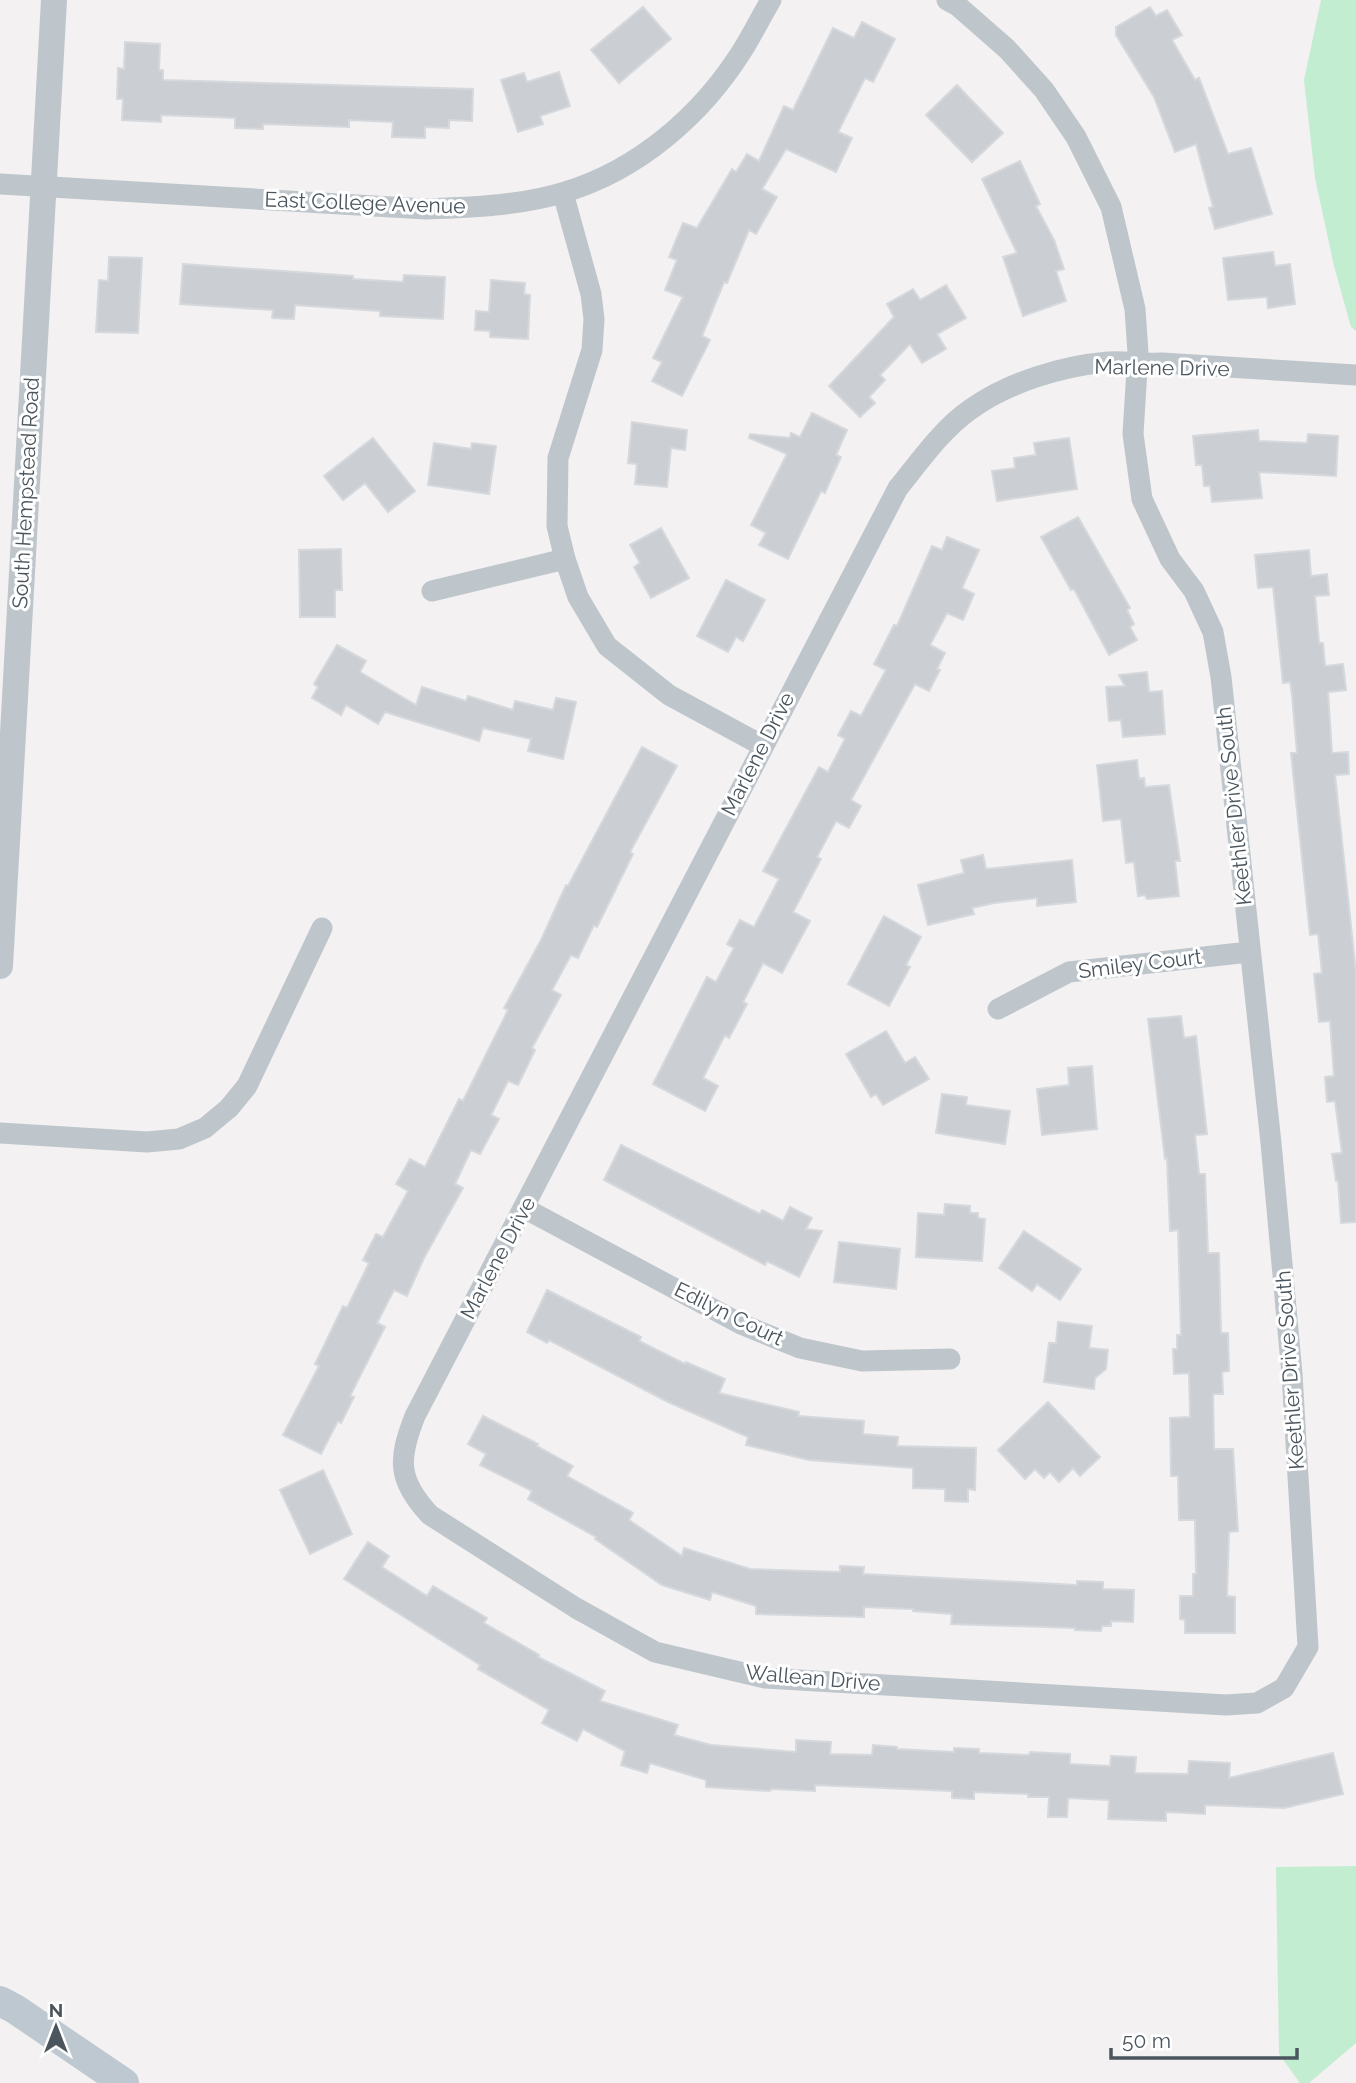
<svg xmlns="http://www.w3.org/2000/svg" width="1356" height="2083" viewBox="0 0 1356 2083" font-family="Raleway,sans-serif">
<rect width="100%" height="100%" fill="#f3f1f1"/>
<g fill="#c3edd1">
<path d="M 1321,0 L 1356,0 L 1356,331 L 1351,327 L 1334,266 L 1315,178 L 1304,80 Z"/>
<path d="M 1356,1866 L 1356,2043 L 1309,2083 L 1300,2083 L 1279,2054 L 1276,1867 Z"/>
</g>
<g fill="#cbced3" stroke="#d5d8dc" stroke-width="2">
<path d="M 643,7 L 671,39 L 619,83 L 591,50 Z"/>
<path d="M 1150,7 L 1156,16 L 1167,10 L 1182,35 L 1172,40 L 1195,80 L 1199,78 L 1228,154 L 1251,148 L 1272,214 L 1215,229 L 1209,208 L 1213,207 L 1196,144 L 1175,152 L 1154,97 L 1116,35 L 1116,27 Z"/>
<path d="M 862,22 L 895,39 L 873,82 L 865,78 L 838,132 L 852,138 L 836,172 L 786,149 L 762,189 L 777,197 L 756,234 L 749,230 L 727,283 L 724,282 L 702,336 L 710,340 L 682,396 L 652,381 L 662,362 L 653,358 L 683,297 L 665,290 L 677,260 L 669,257 L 683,223 L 697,228 L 732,169 L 736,172 L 747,154 L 759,161 L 784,106 L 793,110 L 833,28 L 854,38 Z"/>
<path d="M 125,42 L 160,44 L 159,70 L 163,70 L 163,80 L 473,89 L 472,121 L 449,120 L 449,128 L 425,127 L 425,138 L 392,137 L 393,122 L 349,120 L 349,127 L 263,124 L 263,129 L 235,128 L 235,118 L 161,115 L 161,122 L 122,120 L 123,99 L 117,99 L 118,68 L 124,69 Z"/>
<path d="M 559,72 L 570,106 L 540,116 L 543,124 L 518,132 L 501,80 L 524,73 L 527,82 Z"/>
<path d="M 957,85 L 1003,133 L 972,162 L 926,115 Z"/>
<path d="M 1020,161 L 1040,204 L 1036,206 L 1054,240 L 1064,269 L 1056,271 L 1066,301 L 1023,316 L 1003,257 L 1017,253 L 982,179 Z"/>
<path d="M 1273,252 L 1275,266 L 1290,264 L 1295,304 L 1268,308 L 1267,297 L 1228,300 L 1223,258 Z"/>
<path d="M 109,257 L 142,258 L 138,333 L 96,332 L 99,280 L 108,281 Z"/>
<path d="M 183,264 L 353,276 L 353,279 L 403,282 L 404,275 L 445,277 L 443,319 L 380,316 L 380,311 L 295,305 L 294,319 L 272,318 L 273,310 L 180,304 Z"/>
<path d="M 491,280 L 525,283 L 524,294 L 530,295 L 528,339 L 490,337 L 490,331 L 475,330 L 476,311 L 489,312 Z"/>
<path d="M 946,285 L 966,318 L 937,334 L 946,349 L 922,363 L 910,344 L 880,375 L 885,380 L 869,397 L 875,403 L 860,417 L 829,386 L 894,317 L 887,304 L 913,289 L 920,300 Z"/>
<path d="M 812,413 L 847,430 L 836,455 L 841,457 L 831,479 L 825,493 L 821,491 L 788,559 L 759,545 L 766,533 L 751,525 L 787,454 L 749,438 L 750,434 L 790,438 L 791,433 L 800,437 Z"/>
<path d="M 632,422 L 687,430 L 685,450 L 671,448 L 667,487 L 635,484 L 637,464 L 628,463 Z"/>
<path d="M 1258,430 L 1259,441 L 1307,443 L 1308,434 L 1338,436 L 1336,476 L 1259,472 L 1262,498 L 1212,502 L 1210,486 L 1204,486 L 1202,465 L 1196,465 L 1193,436 Z"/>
<path d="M 373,438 L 415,491 L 388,512 L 365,483 L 343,500 L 324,476 Z"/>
<path d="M 1069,438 L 1077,489 L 997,501 L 992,471 L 1015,468 L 1014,458 L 1036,455 L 1034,443 Z"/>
<path d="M 434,443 L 471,449 L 472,443 L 496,446 L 489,494 L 428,485 Z"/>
<path d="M 1078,517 L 1130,608 L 1127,610 L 1134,624 L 1130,627 L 1137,640 L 1109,655 L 1074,589 L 1071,590 L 1041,537 Z"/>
<path d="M 661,528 L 689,578 L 651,598 L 634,567 L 640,563 L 630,545 Z"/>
<path d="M 947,537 L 979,550 L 962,588 L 974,594 L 963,620 L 947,613 L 930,645 L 945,653 L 937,669 L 940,670 L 929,691 L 915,684 L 851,800 L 861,806 L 849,828 L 836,821 L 817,857 L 821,859 L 793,912 L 810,921 L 782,973 L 763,963 L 743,1002 L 747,1004 L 729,1038 L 725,1035 L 703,1078 L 718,1086 L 705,1111 L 653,1084 L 707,977 L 716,982 L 734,948 L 727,944 L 740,920 L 754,927 L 779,879 L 763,871 L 819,767 L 828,772 L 845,739 L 838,735 L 851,711 L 861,716 L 886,670 L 874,664 L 894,625 L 897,626 L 932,546 L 942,550 Z"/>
<path d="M 341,549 L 342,590 L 335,590 L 335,617 L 300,617 L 299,550 Z"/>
<path d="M 1309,550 L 1311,576 L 1327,574 L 1329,595 L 1315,596 L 1319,643 L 1323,643 L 1325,666 L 1343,664 L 1346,690 L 1328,692 L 1332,753 L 1348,752 L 1349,774 L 1335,775 L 1356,973 L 1356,1222 L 1341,1223 L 1338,1181 L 1336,1181 L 1332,1154 L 1342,1153 L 1335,1101 L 1327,1102 L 1325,1077 L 1334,1076 L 1330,1021 L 1319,1022 L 1314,974 L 1322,973 L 1318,934 L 1310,935 L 1291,753 L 1297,753 L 1292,695 L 1290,682 L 1283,683 L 1273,587 L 1258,588 L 1255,555 Z"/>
<path d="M 726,580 L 765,600 L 743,641 L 736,637 L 728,652 L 697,636 Z"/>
<path d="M 337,645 L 366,661 L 360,672 L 416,705 L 422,687 L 466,701 L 468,696 L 513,710 L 515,701 L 553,710 L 556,698 L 576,702 L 563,759 L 528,751 L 531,739 L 483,728 L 479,741 L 385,712 L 378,724 L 346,705 L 341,715 L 312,698 L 318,687 L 314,684 Z"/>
<path d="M 1147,672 L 1149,692 L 1162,691 L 1165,734 L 1123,737 L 1121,720 L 1109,721 L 1106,687 L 1125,686 L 1119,675 Z"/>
<path d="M 642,747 L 677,766 L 630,852 L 633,854 L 597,927 L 594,925 L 578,958 L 571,955 L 552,990 L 561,995 L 532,1048 L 535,1050 L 518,1085 L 508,1081 L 491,1115 L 499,1119 L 480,1154 L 471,1150 L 455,1184 L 463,1188 L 424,1258 L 407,1296 L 394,1290 L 377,1323 L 385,1327 L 350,1396 L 354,1397 L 341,1423 L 338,1421 L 321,1454 L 283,1435 L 319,1366 L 315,1364 L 343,1306 L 347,1308 L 369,1263 L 363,1260 L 376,1234 L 383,1237 L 408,1191 L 396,1184 L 410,1159 L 425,1167 L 459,1099 L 463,1101 L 508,1010 L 504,1008 L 541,940 L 566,885 L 568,886 Z"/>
<path d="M 1137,760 L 1139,779 L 1144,778 L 1145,787 L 1169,785 L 1180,861 L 1175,861 L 1179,896 L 1147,899 L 1145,895 L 1138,896 L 1134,862 L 1126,863 L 1121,819 L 1103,821 L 1097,765 Z"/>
<path d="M 983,855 L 986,869 L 1072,860 L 1076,902 L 1037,906 L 1037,898 L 994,903 L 972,908 L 974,914 L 928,925 L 918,885 L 964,873 L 961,860 Z"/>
<path d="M 884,916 L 921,937 L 906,965 L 910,967 L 889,1006 L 848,984 Z"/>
<path d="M 1181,1016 L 1184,1038 L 1196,1036 L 1207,1134 L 1195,1135 L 1199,1174 L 1205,1174 L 1208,1253 L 1219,1253 L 1221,1333 L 1228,1333 L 1229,1371 L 1222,1372 L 1223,1394 L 1213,1394 L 1214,1449 L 1233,1449 L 1238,1531 L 1229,1532 L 1227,1596 L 1235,1597 L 1235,1633 L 1185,1633 L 1185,1620 L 1180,1619 L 1180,1596 L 1193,1596 L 1193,1574 L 1196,1574 L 1195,1520 L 1179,1520 L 1178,1476 L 1171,1476 L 1170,1418 L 1190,1417 L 1189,1373 L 1174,1374 L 1173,1349 L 1177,1349 L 1177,1335 L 1181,1335 L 1178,1230 L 1170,1231 L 1167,1158 L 1165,1159 L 1148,1019 Z"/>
<path d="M 886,1031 L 905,1063 L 915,1057 L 929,1079 L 883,1105 L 876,1094 L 871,1097 L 846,1054 Z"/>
<path d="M 1092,1066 L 1097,1129 L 1042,1135 L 1037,1089 L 1069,1085 L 1068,1068 Z"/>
<path d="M 942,1094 L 967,1097 L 966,1105 L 1010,1111 L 1005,1144 L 936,1133 Z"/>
<path d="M 621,1145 L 760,1214 L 762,1210 L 783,1221 L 790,1207 L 812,1218 L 806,1229 L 822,1231 L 799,1277 L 767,1261 L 765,1265 L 604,1180 Z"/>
<path d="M 945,1204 L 970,1206 L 970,1213 L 978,1213 L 978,1218 L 985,1219 L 982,1261 L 916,1257 L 918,1213 L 944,1215 Z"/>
<path d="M 1024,1231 L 1081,1269 L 1060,1300 L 1037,1284 L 1032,1291 L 999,1268 Z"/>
<path d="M 839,1242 L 900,1249 L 896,1289 L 834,1282 Z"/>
<path d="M 547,1290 L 641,1337 L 639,1341 L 685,1364 L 686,1362 L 725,1379 L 719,1393 L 799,1412 L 798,1416 L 864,1421 L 863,1434 L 898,1437 L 897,1446 L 976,1448 L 975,1490 L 968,1489 L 968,1502 L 945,1501 L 945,1489 L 913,1488 L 913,1468 L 809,1460 L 746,1445 L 748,1437 L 668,1402 L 549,1340 L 547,1343 L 527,1332 Z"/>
<path d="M 1058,1322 L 1092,1326 L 1089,1348 L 1108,1350 L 1106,1369 L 1095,1378 L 1094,1389 L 1044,1382 L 1049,1343 L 1056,1343 Z"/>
<path d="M 1048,1402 L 1100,1457 L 1080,1476 L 1073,1468 L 1059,1482 L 1050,1472 L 1044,1478 L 1035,1469 L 1025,1479 L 998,1450 Z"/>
<path d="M 483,1416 L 538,1444 L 537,1446 L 573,1466 L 567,1476 L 633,1513 L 629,1520 L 682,1556 L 684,1548 L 750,1569 L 840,1572 L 840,1566 L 864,1567 L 863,1574 L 1077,1585 L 1077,1581 L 1103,1582 L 1103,1589 L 1134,1590 L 1133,1622 L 1111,1621 L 1111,1626 L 1102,1626 L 1101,1631 L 1075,1630 L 1075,1628 L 951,1624 L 952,1614 L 913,1611 L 913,1609 L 864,1607 L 864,1617 L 756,1614 L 756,1606 L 712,1592 L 710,1600 L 662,1585 L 595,1539 L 596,1537 L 528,1499 L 532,1491 L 480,1465 L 486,1454 L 468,1444 Z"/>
<path d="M 323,1470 L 352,1534 L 310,1554 L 280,1490 Z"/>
<path d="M 368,1542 L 389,1556 L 382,1567 L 427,1596 L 433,1586 L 487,1618 L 484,1623 L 539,1655 L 538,1657 L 605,1691 L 600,1701 L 678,1725 L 674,1735 L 711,1745 L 796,1752 L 796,1740 L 831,1742 L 830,1754 L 872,1755 L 873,1745 L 897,1747 L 897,1749 L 954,1752 L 954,1748 L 979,1749 L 979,1753 L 1029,1755 L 1030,1752 L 1070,1754 L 1070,1764 L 1110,1766 L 1111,1756 L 1136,1757 L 1135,1773 L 1188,1774 L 1189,1761 L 1230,1763 L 1229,1778 L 1333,1753 L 1343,1794 L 1284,1808 L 1205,1805 L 1205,1814 L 1166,1812 L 1166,1821 L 1108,1819 L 1109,1800 L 1068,1798 L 1067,1817 L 1048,1817 L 1049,1797 L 1028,1797 L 1028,1794 L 974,1792 L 974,1799 L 952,1798 L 952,1791 L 815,1785 L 815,1791 L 771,1789 L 770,1791 L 706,1787 L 706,1780 L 650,1763 L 647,1773 L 621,1765 L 625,1751 L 583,1729 L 577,1741 L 542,1723 L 549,1710 L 478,1669 L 480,1665 L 344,1579 Z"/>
</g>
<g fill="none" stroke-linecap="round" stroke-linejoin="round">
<g stroke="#bec6cc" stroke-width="21">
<path d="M 947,0 L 958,6 L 1007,49 L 1044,90 L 1076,137 L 1111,207 L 1135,309 L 1138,353 L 1133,434 L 1142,499 L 1170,559 L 1194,591 L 1213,632 L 1221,677 L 1271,1143 L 1292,1374 L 1308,1647 L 1284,1688 L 1257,1703 L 1226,1705 L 765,1678 L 655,1652 L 576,1608 L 430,1515 C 397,1480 398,1459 415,1416 L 898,488 C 920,461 942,429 971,409 C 1009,382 1062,366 1108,362 C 1126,361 1144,364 1162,363 L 1356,375"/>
<path d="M 0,184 L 426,209 C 472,207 520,206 565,192 C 638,170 701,116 742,51 C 752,35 761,17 771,0"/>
<path d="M 563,193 L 591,294 L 594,319 L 592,350 L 558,458 L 557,526 L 565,559 L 578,597 L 607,646 L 669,695 L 763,746"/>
<path d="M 432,591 L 565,559"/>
<path d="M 998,1009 L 1069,972 L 1249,952"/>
<path d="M 0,1133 L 147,1142 L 179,1139 L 205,1128 L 229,1108 L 247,1086 L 322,928"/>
<path d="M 524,1208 L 741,1324 L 800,1348 L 862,1361 L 950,1359"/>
</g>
<path stroke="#bec6cc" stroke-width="26" d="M 0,966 L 54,0"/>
<path stroke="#bec8d1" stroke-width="30" d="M 0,2001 L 15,2009 L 124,2083"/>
</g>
<g text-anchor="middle" stroke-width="6" stroke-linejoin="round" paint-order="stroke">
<g font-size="21" fill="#4a555d" stroke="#fff">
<text transform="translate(365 203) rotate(2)" y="7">East College Avenue</text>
<text transform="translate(1162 368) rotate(1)" y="7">Marlene Drive</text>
<text transform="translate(26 493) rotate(-87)" y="7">South Hempstead Road</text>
<text transform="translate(758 754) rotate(-63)" y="7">Marlene Drive</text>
<text transform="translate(1234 806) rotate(-96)" y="7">Keethler Drive South</text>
<text transform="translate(1140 964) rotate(-7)" y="7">Smiley Court</text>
<text transform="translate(498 1258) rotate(-62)" y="7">Marlene Drive</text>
<text transform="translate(729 1314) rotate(26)" y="7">Edilyn Court</text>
<text transform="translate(1290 1370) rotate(-94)" y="7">Keethler Drive South</text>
<text transform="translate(813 1678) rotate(5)" y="7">Wallean Drive</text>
</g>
</g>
<g transform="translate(56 2027)" stroke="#ffffff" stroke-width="5" paint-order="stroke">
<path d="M0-5L12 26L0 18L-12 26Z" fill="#4a555d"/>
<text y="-10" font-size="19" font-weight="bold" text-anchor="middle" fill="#4a555d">N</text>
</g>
<path d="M1111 2048v10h186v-10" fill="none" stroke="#4a555d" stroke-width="3.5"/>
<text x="1122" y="2048" font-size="21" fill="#4a555d" stroke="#ffffff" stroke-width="5" paint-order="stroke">50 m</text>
</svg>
